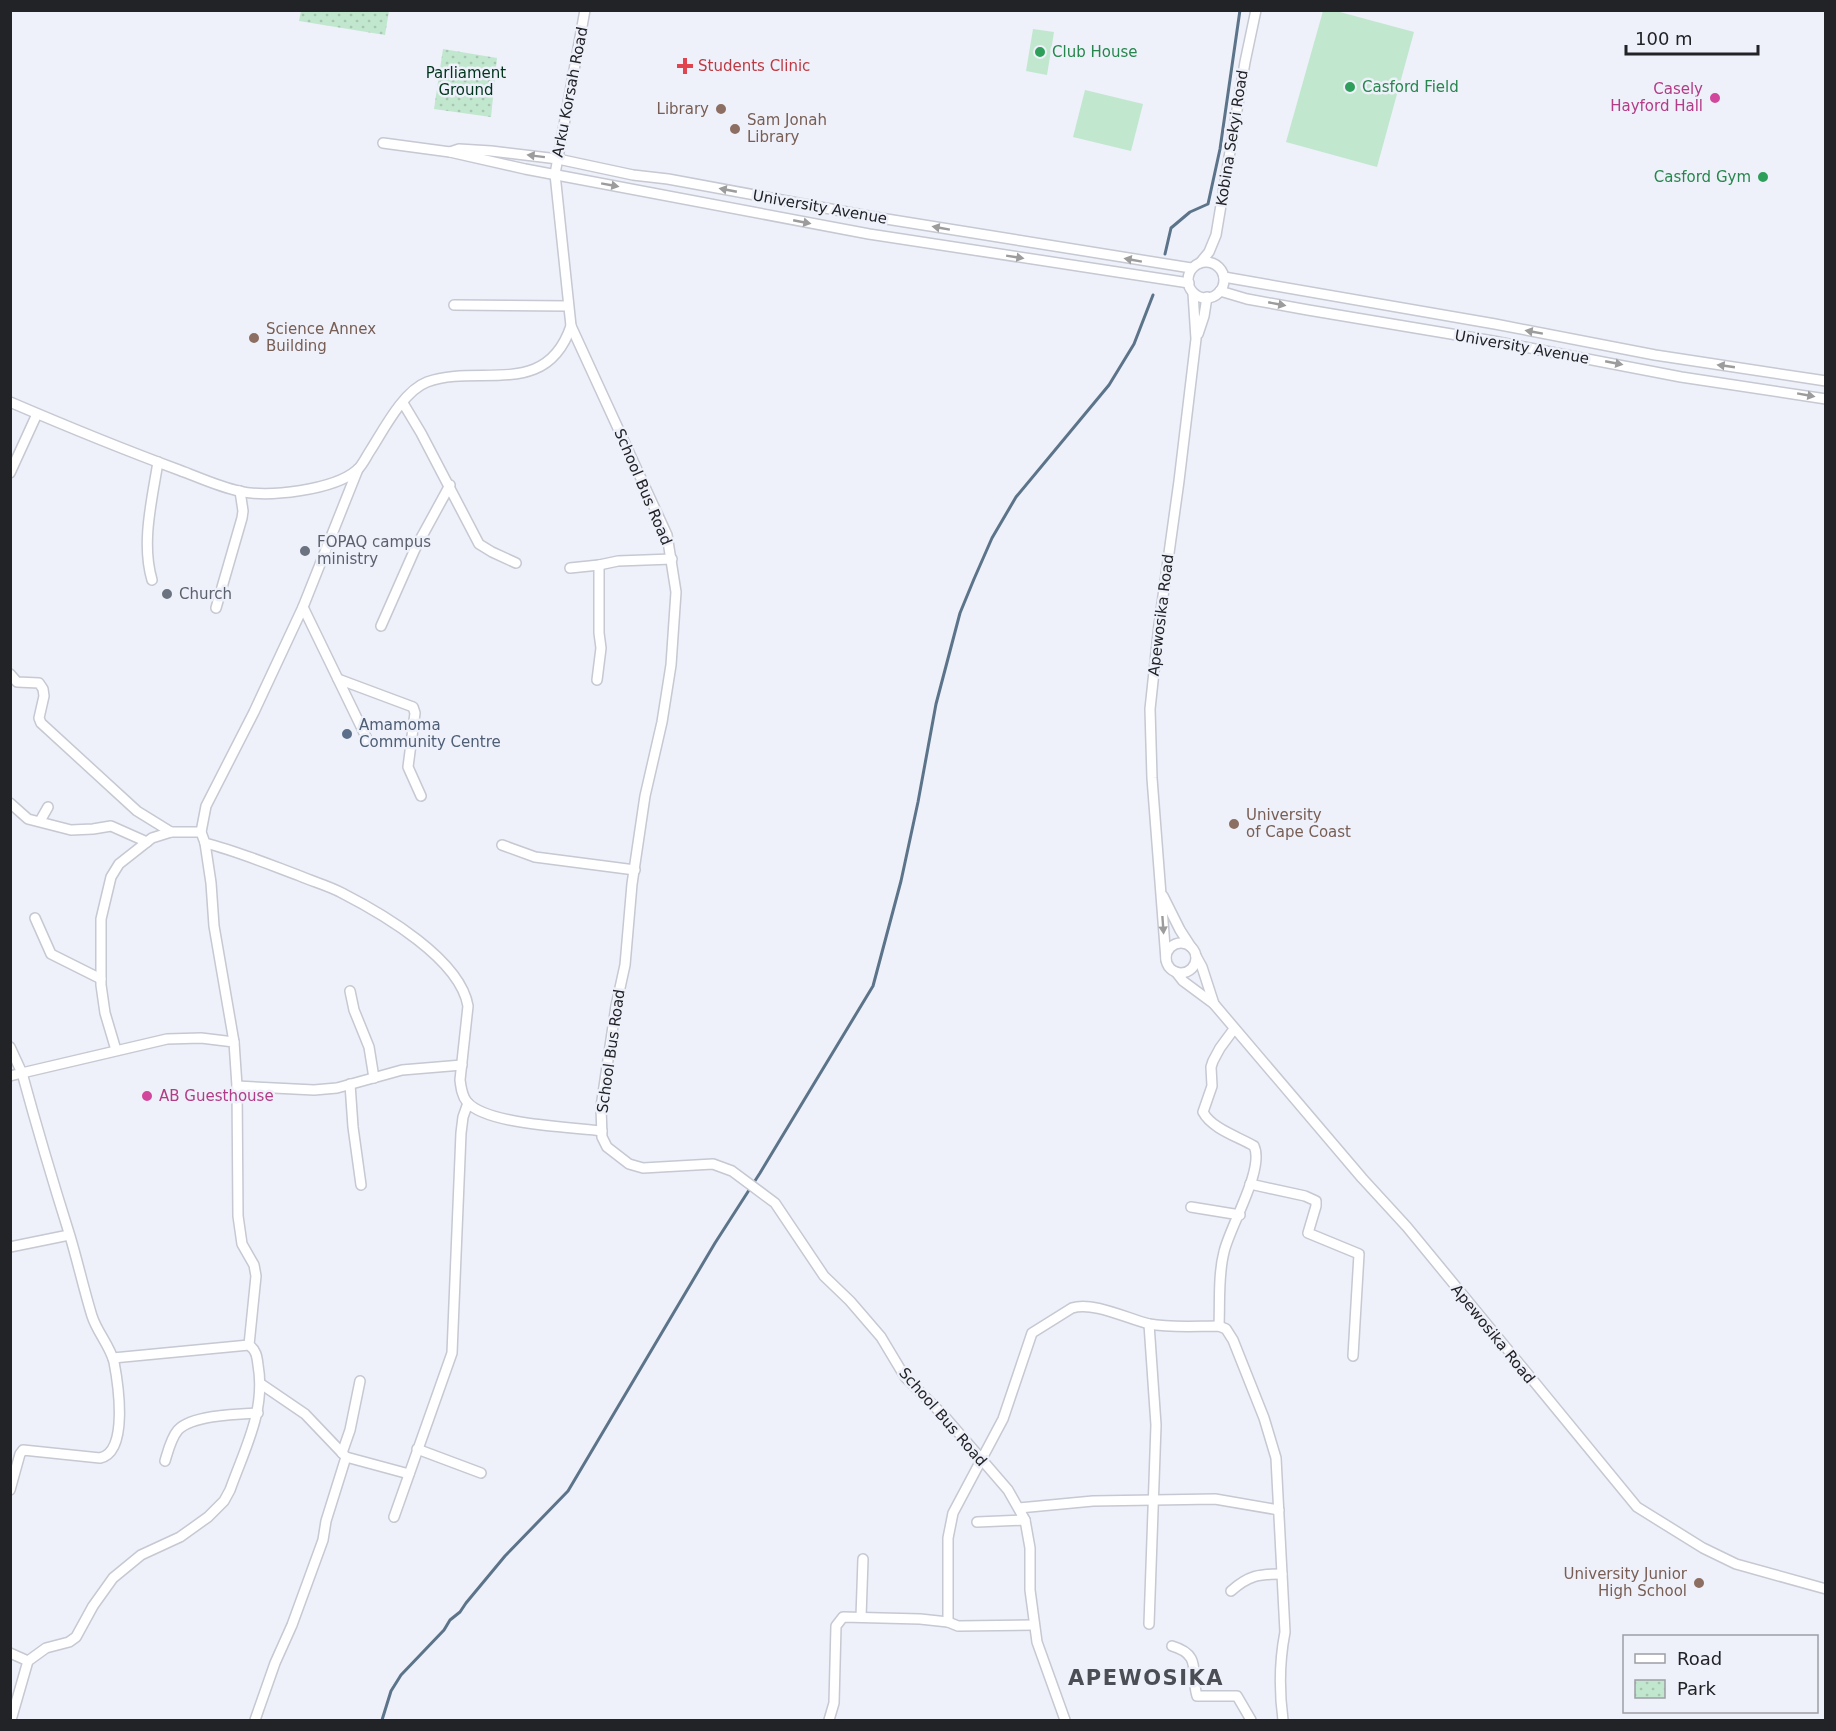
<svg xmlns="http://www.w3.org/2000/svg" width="1836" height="1731" viewBox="0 0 1836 1731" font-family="'DejaVu Sans',sans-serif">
<defs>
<pattern id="park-dots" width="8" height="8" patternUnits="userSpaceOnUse" patternTransform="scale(1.5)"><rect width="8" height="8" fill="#c1e7ce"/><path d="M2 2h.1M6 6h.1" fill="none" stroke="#a6c6b1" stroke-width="1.8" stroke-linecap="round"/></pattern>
</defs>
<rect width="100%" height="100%" fill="#eef0fa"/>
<g fill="#c1e7ce">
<path d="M 1323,11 L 1336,11 L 1414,32 L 1377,167 L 1286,142 Z"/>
<path d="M 1033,29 L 1054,32 L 1047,75 L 1026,71 Z"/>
<path d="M 1085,90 L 1143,104 L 1131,151 L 1073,137 Z"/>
</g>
<g fill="url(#park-dots)">
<path d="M 301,11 L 301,10 L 389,11 L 385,35 L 299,21 Z"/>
<path d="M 443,49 L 497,58 L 491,117 L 434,109 Z"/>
</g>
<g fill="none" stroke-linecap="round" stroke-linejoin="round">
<g stroke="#5c7489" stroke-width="3">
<path d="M 1165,254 L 1171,228 L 1190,212 L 1208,204 L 1220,149 L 1240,10"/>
<path d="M 382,1720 L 391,1691 L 401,1675 L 444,1630 L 450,1620 L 460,1612 L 466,1603 L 505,1556 L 568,1491 L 715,1243 L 760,1173 L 873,986 L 901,881 L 918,802 L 936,704 L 960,613 L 974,579 L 992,538 L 1016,497 L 1109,385 L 1134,344 L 1153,295"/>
</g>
<g stroke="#c6c8d2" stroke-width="12">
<g id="minor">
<path d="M 383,143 L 450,152 L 525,169 L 869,234 L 1189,283"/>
<path d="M 450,152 L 459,149 L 491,151 L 558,159 L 633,175 L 668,179 L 874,217 L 1191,268"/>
<circle cx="1206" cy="280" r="18"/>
<path d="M 1200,263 L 1209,252 L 1216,235 L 1245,62 L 1256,10"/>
<path d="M 1224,277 L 1495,324 L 1655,355 L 1826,381"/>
<path d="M 1220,291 L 1247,299 L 1308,310 L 1493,341 L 1681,377 L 1826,399"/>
<path d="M 454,305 L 568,306"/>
<path d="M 571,326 L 667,535 L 676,592 L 671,665 L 662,722 L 645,796 L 632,884 L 625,965 L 616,1006 L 601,1107 L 602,1137 L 607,1147 L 629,1164 L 643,1168 L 713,1164 L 732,1171 L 775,1203 L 824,1276 L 850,1301 L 881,1337 L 905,1377 L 945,1417 L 1008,1490 L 1025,1520 L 1030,1548 L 1030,1590 L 1037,1642 L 1065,1720"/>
<path d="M 1198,334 L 1204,316 L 1207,297"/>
<path d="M 10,402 C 66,426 122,449 179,470 C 198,477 219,487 239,491 C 268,498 334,490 357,470 C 362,466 366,457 370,451 C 383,431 403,391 427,382 C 479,363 546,400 571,326 L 555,174 L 585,10"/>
<path d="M 403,403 L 421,433 L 479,544 L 492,552 L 516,563"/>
<path d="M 358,469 L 303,607 L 254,712 L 206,806 L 201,832 L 205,843 C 237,851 268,864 300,876 C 314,882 329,886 342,893 C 383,914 460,959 468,1006 L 460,1080 C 461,1088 462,1096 467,1102 C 487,1125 572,1127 602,1131"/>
<path d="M 10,473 L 37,414"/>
<path d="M 570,568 L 599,565 L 618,561 L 672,559"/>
<path d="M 152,580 C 141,543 152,500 158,462"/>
<path d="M 303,607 L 368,741"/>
<path d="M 216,608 L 242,518 L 243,511 L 240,491"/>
<path d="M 381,626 L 415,549 L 450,485"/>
<path d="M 10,674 L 17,682 L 39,683 L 43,689 L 44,696 L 39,718 L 41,723 L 137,811 L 171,832"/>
<path d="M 338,679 L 413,707 L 415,713 L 408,767 L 421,796"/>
<path d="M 597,680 L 601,648 L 599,633 L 599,565"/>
<path d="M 10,803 L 28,819 L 71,830 L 93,829 L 111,826 L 147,842"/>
<path d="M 40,821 L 48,807"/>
<path d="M 205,843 L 211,883 L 214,926 L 234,1042"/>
<path d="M 502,845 L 535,857 L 635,870"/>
<path d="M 1163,896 L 1180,930 L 1191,947"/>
<path d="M 35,918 L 51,954 L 101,979"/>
<circle cx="1181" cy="958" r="15"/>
<path d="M 1196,956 L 1202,967 L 1214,1004"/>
<path d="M 1166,960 L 1152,778 L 1150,709 L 1159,625 L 1179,481 L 1196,339 L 1193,293"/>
<path d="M 1176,972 L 1183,981 L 1214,1004 L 1362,1178 L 1407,1227 L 1637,1507 L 1703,1548 L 1736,1564 L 1826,1589"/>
<path d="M 350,991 L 354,1010 L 369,1047 L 374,1078"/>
<path d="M 10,1047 L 22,1073 L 10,1076"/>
<path d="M 116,1050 L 105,1013 L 101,985 L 101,919 L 111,877 L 119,864 L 152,838 L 171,832 L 201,832"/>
<path d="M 350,1084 L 353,1127 L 361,1185"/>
<path d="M 237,1086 L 314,1090 L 337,1088 L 402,1070 L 462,1065"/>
<path d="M 1250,1184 L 1305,1196 L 1316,1201 L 1316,1206 L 1308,1233 L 1359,1254 L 1353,1356"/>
<path d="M 1191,1207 L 1240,1215"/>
<path d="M 10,1247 L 69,1235"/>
<path d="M 1149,1324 L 1156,1425 L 1149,1624"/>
<path d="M 1219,1326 C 1220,1302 1218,1275 1224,1252 C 1229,1228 1265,1169 1254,1146 C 1239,1137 1212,1129 1203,1112 L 1212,1086 L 1211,1067 L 1213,1061 L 1220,1048 L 1234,1029"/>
<path d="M 113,1358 L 249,1345"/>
<path d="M 261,1384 L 305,1414 L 346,1457 L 409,1474"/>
<path d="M 417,1449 L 481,1473"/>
<path d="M 342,1453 L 350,1430 L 360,1381"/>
<path d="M 165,1461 C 168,1451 171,1438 178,1430 C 192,1415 238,1414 258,1413"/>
<path d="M 10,1490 L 20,1454 L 23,1450 L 100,1458 C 129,1452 118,1383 114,1362 C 110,1346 97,1332 92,1316 C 84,1290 78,1263 70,1236 C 53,1182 37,1128 22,1073 L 167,1039 L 201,1038 L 234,1042 L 237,1086 L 238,1216 L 242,1244 L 254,1265 L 256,1276 L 249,1345 C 256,1350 257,1356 258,1365 C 266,1410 245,1448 230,1490 L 224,1501 L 208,1517 L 180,1537 L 141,1555 L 113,1578 L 93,1606 L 76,1637 L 69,1642 L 46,1648 L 28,1661 L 11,1720"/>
<path d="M 1019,1508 L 1093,1501 L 1215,1499 L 1279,1510"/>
<path d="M 394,1517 L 452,1353 L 461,1133 L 463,1117 L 468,1103"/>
<path d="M 977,1522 L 1025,1520"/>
<path d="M 1231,1591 C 1249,1575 1259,1574 1282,1574"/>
<path d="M 861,1617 L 863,1559"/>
<path d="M 948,1622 L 948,1538 L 953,1513 L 1003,1419 L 1032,1333 L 1072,1308 C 1093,1301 1128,1319 1149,1324 C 1171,1328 1196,1326 1219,1326 L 1226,1329 L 1233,1340 L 1264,1418 L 1276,1458 L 1285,1632 C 1279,1663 1279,1690 1283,1720"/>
<path d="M 1172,1646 C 1203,1655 1190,1673 1197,1696 L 1237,1696 L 1251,1720"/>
<path d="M 10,1653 L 28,1661"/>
<path d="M 255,1720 L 275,1663 L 292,1625 L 323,1540 L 326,1521 L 346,1457"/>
<path d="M 829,1720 L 834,1703 L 836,1626 L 843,1617 L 920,1619 L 948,1622 L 958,1626 L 1034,1625"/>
</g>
</g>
<use href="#minor" stroke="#fff" stroke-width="9"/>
</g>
<defs><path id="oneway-solid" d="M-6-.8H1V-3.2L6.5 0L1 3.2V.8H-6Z" transform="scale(1.5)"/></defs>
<g fill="#9c9c9d">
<use href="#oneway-solid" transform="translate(536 156) rotate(-173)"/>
<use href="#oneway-solid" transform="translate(610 185) rotate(10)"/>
<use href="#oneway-solid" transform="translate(728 190) rotate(-169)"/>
<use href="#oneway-solid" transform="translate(802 222) rotate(11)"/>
<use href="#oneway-solid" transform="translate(941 228) rotate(-170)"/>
<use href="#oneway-solid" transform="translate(1015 257) rotate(9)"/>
<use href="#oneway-solid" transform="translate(1133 260) rotate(-170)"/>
<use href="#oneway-solid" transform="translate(1277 304) rotate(11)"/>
<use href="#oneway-solid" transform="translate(1534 332) rotate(-170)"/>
<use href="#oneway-solid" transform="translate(1614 363) rotate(11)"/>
<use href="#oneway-solid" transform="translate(1726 366) rotate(-172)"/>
<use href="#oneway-solid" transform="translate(1806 395) rotate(10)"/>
<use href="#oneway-solid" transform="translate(1163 925) rotate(86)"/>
</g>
<g fill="#2e9e5b" stroke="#eef0fa" stroke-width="2">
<circle cx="1040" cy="52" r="6"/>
<circle cx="1350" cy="87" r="6"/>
<circle cx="1763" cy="177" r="6"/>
</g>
<path fill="#e0444e" stroke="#eef0fa" stroke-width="2" d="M682 57h6v6h6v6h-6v6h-6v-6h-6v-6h6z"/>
<g fill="#d1479c" stroke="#eef0fa" stroke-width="2">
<circle cx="1715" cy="98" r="6"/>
<circle cx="147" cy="1096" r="6"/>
</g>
<g fill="#8d6e63" stroke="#eef0fa" stroke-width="2">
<circle cx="721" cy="109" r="6"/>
<circle cx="735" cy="129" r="6"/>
<circle cx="254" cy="338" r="6"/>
<circle cx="1234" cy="824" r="6"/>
<circle cx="1699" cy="1583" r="6"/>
</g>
<g fill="#6b7280" stroke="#eef0fa" stroke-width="2">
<circle cx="305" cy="551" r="6"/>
<circle cx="167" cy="594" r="6"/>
</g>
<circle fill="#5c6f8a" stroke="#eef0fa" stroke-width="2" cx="347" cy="734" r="6"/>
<g text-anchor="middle" stroke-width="5" stroke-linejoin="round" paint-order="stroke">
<g font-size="15" fill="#27864d" stroke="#eef0fa" text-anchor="start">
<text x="1052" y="57">Club House</text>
<text x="1362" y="92">Casford Field</text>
<text x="1751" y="182" text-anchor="end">Casford Gym</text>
</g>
<g font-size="15" fill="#be3a42" stroke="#eef0fa" text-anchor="start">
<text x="698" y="71">Students Clinic</text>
</g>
<g font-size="15" fill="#00341c" stroke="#eef0fa">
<text x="466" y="78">Parliament<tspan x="466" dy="17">Ground</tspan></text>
</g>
<g font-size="15" fill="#b23c85" stroke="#eef0fa" text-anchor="end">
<text x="1703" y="94">Casely<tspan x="1703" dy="17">Hayford Hall</tspan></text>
<text x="159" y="1101" text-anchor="start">AB Guesthouse</text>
</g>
<g font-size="15" fill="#222326" stroke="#eef0fa">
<text transform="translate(570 92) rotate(-79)" y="5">Arku Korsah Road</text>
<text transform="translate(1232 138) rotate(-81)" y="5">Kobina Sekyi Road</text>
<text transform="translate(820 207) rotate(10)" y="5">University Avenue</text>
<text transform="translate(1522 347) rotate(10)" y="5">University Avenue</text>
<text transform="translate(643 487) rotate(67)" y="5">School Bus Road</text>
<text transform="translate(1161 615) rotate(-83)" y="5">Apewosika Road</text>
<text transform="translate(611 1051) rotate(-82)" y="5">School Bus Road</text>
<text transform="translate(1493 1334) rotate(51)" y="5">Apewosika Road</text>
<text transform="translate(943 1417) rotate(49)" y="5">School Bus Road</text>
</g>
<g font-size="15" fill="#785e54" stroke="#eef0fa" text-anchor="start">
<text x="709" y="114" text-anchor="end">Library</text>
<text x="747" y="125">Sam Jonah<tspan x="747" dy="17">Library</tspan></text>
<text x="266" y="334">Science Annex<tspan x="266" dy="17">Building</tspan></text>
<text x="1246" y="820">University<tspan x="1246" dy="17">of Cape Coast</tspan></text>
<text x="1687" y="1579" text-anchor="end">University Junior<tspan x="1687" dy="17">High School</tspan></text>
</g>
<g font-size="15" fill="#5b616d" stroke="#eef0fa" text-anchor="start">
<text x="317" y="547">FOPAQ campus<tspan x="317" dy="17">ministry</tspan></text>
<text x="179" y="599">Church</text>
</g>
<g font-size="15" fill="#4e5e75" stroke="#eef0fa" text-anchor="start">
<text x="359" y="730">Amamoma<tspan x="359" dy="17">Community Centre</tspan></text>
</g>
<g font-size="21" font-weight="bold" letter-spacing="1.5" fill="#4c4e56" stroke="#eef0fa">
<text x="1146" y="1685">APEWOSIKA</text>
</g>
</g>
<rect width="1836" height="1731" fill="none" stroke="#222326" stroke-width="24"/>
<rect x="1623" y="1635" width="195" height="78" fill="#eef0fa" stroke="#9c9ea5" stroke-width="1.5"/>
<rect x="1635" y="1654" width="30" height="9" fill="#ffffff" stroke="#9c9ea5" stroke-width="1.5"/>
<text x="1677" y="1665" font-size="18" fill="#222326">Road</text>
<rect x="1635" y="1680" width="30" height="18" fill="url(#park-dots)" stroke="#9c9ea5" stroke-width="1.5"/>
<text x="1677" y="1695" font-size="18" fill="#222326">Park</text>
<path d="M1626 45v9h132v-9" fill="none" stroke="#222326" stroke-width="3"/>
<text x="1635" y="45" font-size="18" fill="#222326" stroke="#eef0fa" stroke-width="4.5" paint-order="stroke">100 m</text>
</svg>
